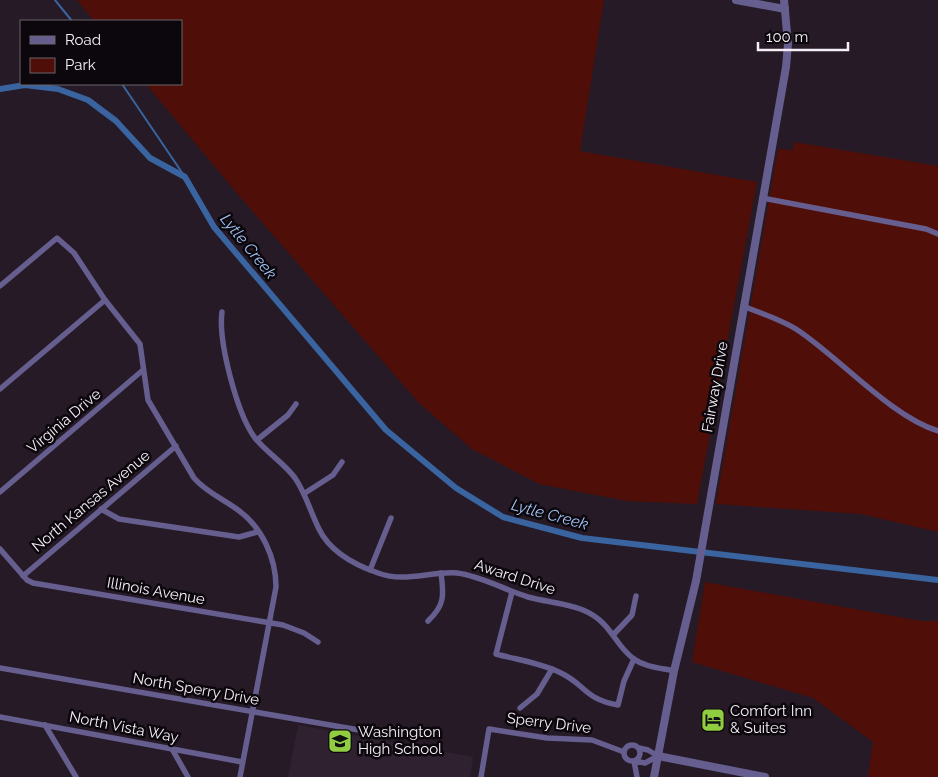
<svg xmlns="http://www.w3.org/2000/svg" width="938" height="777" viewBox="0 0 938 777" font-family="Raleway,sans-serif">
<rect width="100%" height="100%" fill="#251a26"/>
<path fill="#302131" d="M 298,725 L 473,757 L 470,777 L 288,777 Z"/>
<g fill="#500e08">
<path d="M 77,0 L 604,0 L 580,151 L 757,182 L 697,504 L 627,501 L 539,484 L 472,449 L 419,403 L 240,197 L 146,84 L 181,84 L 181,21 L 94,21 Z"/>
<path d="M 794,142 L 938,166 L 938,532 L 861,514 L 716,504 L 778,149 L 793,150 Z"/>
<path d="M 705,582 L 921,621 L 938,621 L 938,777 L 868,777 L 873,742 L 813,698 L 692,662 Z"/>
</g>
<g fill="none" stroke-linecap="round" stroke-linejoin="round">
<g stroke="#39649f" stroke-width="2">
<path d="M 55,0 L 72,21"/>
<path d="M 122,84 L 185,177"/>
</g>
<path stroke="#39649f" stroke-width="6" d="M 0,89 L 25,85 L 58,89 L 88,100 L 116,121 L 150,158 L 185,177 L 214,227 L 386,430 L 456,488 L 503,517 L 582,538 L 938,580"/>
<g stroke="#655e8e" stroke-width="5.5">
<path d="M 762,198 L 926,229 L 938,234"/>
<path d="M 0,286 L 57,238 L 74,253 L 105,300 L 140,344 L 148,400 L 194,478 C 206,492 223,499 238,510 C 262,527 276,558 276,587 L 240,777"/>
<path d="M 743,306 C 760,313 780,319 796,329 C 839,357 890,416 938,431"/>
<path d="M 222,312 C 218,341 237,414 255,438 C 267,453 284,463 295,478 C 306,494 310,511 319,529 C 330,552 355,565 378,573 C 405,583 430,571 457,573 C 481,576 505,590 528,597 C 546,602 566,603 583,610 C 612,622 614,645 634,659 C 645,667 661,668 674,671"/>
<path d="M 0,389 L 105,300"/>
<path d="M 257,440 L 288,415 L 296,404"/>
<path d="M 0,492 L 143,370"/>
<path d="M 305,493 L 333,475 L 342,462"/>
<path d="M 101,509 L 119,519 L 239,537 L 257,532"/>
<path d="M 0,549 L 27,580 L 33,583 L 283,625 L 304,633 L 318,642"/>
<path d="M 370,570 L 391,518"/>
<path d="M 23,576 L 176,446"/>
<path d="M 512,592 L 496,654 C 518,660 541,663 561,673 C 586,685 584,699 618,705 L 624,681 L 634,659"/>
<path d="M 428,621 C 445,605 444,595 441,573"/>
<path d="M 614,634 L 632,615 L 636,596"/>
<path d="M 0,668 L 388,735"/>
<path d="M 520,708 L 537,694 L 552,669"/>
<path d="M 0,717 L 242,762"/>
<path d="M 45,725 L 76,777"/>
<circle cx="632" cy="753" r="8"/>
<path d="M 172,749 L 188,777"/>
<path d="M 481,777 L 489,729 L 547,738 L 592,740 L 624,752"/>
<path d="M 637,777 L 634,761 L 645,763 L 658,756 L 648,750 L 639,748"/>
</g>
<g stroke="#655e8e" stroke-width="8">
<path d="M 736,0 L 785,9"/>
<path d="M 658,756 L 765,777"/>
<path d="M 654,777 L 674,671 L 696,581 L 786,67 L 788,44 L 784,0"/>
</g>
</g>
<defs>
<g id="hotel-square" transform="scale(1.25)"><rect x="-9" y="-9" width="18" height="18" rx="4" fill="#91cd40" stroke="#0b070c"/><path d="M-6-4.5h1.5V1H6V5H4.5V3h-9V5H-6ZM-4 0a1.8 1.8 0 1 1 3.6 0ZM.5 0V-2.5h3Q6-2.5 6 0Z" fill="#111"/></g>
<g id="school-square" transform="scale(1.25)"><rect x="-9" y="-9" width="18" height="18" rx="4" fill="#91cd40" stroke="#0b070c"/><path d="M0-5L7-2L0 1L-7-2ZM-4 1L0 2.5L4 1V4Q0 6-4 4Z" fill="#111"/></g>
</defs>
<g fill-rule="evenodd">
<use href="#hotel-square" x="713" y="720"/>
<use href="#school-square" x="340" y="741"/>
</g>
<g text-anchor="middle" stroke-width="5" stroke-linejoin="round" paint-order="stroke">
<g font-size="15" fill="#f6eff7" stroke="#0b070c">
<text transform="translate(715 387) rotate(-80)" y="5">Fairway Drive</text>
<text transform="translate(64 421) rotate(-40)" y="5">Virginia Drive</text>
<text transform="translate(91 501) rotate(-40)" y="5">North Kansas Avenue</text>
<text transform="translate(515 577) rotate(18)" y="5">Award Drive</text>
<text transform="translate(156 591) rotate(10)" y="5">Illinois Avenue</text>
<text transform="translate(196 689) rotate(10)" y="5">North Sperry Drive</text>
<text transform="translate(549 723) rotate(7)" y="5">Sperry Drive</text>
<text transform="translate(124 727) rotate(11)" y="5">North Vista Way</text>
</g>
<g font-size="15" fill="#f6eff7" stroke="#0b070c" text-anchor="start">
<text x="730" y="716">Comfort Inn<tspan x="730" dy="17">&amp; Suites</tspan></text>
<text x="358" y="737">Washington<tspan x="358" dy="17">High School</tspan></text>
</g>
<g font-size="16" font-style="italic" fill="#a1c5f7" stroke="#0b070c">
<text transform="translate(249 246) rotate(51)" y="6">Lytle Creek</text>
<text transform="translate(550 514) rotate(15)" y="6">Lytle Creek</text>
</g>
</g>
<rect x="20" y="20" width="162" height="65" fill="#0b070c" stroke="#69646a"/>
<rect x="30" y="36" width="25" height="8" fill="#655e8e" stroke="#69646a"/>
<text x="65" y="45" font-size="15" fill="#f6eff7">Road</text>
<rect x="30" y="58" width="25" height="15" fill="#500e08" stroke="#69646a"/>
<text x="65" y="70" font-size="15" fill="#f6eff7">Park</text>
<path d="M758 42v8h90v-8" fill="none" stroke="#f6eff7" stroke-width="2.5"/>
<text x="766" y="42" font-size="15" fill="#f6eff7" stroke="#0b070c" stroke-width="4" paint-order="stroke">100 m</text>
</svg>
